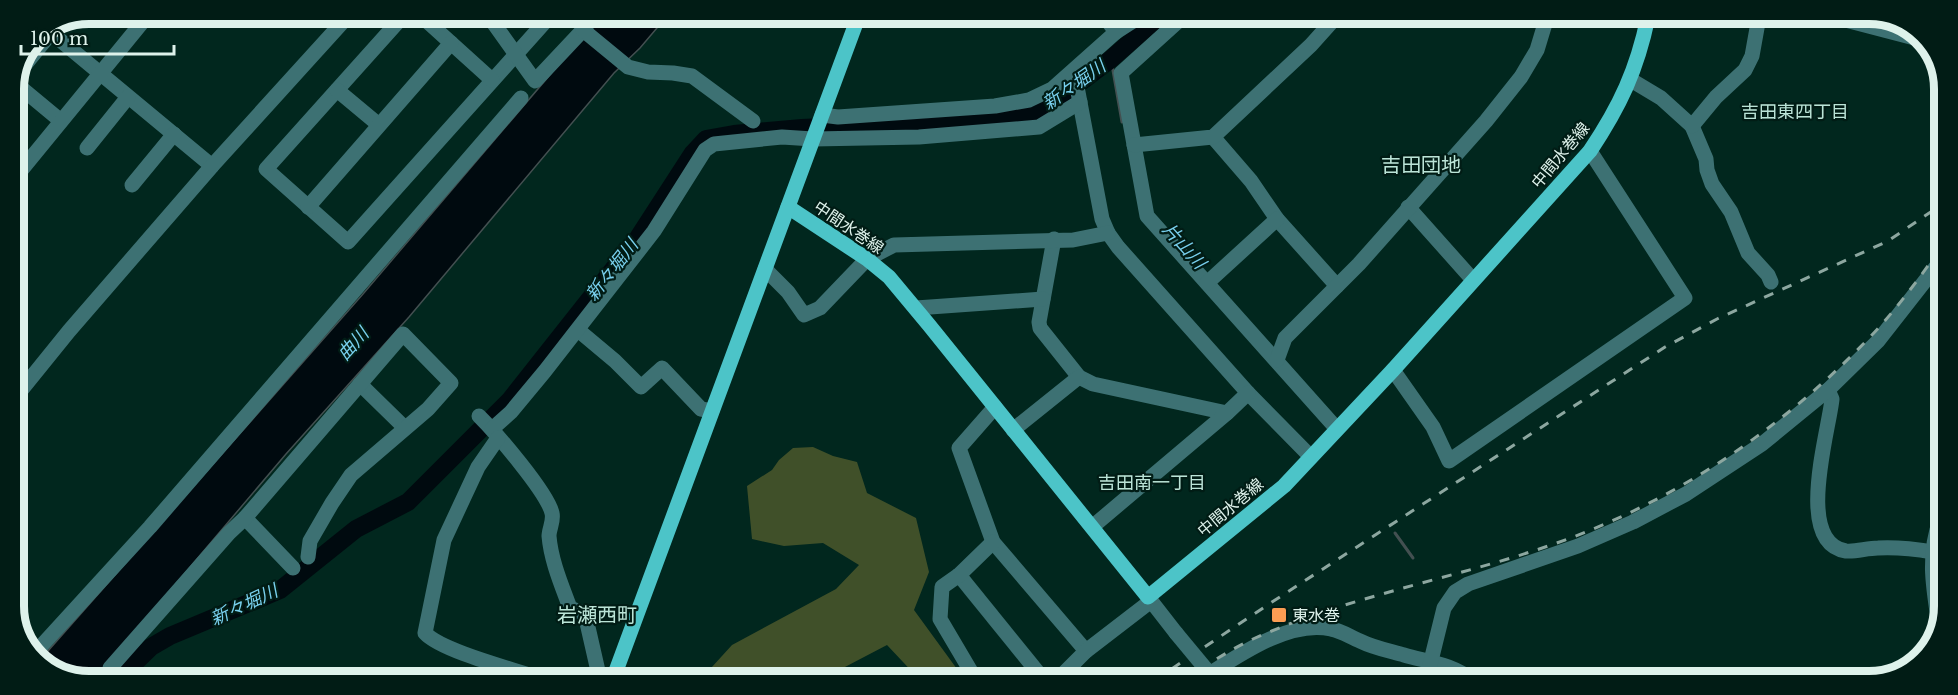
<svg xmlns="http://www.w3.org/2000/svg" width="1958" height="695" viewBox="0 0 1958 695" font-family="'Libre Baskerville','Noto Sans JP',serif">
<rect width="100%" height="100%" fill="#01271e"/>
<path fill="#405029" d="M 813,447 L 833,456 L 857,462 L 867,493 L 916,518 L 929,572 L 914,610 L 965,680 L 919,679 L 887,645 L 822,679 L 701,679 L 732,645 L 836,589 L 859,565 L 823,543 L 784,546 L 752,539 L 747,486 L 772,470 L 779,460 L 793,448 Z"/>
<path fill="#000a0f" stroke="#435051" stroke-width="1.5" d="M 601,15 L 668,15 L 640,48 L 614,73 L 409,317 L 286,454 L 96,678 L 65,678 L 40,660 L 363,294 Z"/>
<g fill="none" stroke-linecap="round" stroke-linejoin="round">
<g stroke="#435051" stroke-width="3">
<path d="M 1111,59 L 1122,122"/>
<path d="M 1395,533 L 1413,558"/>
</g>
<path stroke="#000a0f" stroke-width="18" d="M 119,678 L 151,647 L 170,636 L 280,590 L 356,529 L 408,502 L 510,400 L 638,238 L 693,153 L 706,139 L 734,134 L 802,128 L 998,119 L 1038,111 L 1066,93 L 1111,59 L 1160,16"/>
<g stroke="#3d7173" stroke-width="15">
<path d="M 405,14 L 266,169 L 348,242 L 552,14"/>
<path d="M 419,14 L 492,80"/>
<path d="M 487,14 L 535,81 L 583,30 L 594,15"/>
<path d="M 1104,16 L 1116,32"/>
<path d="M 1184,16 L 1121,73 L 1147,216 L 1337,429"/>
<path d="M 1834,17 L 1926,41"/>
<path d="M 48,30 L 212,166"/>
<path d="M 583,30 L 628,67 L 648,72 L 673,73 L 692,76 L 753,121"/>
<path d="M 1074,71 L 1102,219 L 1108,233 L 1118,247 L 1248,393 L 1311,457"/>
<path d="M 19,72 L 51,33"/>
<path d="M 1631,80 L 1661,98 L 1692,126 L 1706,159 L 1707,170 L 1712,184 L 1731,212 L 1748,253 L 1768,275 L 1771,282"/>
<path d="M 14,82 L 61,121"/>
<path d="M 337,90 L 379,125"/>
<path d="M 822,115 L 838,117 L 995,106 L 1029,100 L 1052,89 L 1116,32 L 1141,16"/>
<path d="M 1692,126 L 1716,97 L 1745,70 L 1752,56 L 1759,17"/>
<path d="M 1213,137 L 1251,181 L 1277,219 L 1337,286"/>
<path d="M 1134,145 L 1213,137 L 1311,45 L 1337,16"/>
<path d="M 87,148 L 128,97"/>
<path d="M 14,179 L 149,14"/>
<path d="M 132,185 L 174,134"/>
<path d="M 308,207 L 451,43"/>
<path d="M 1408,207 L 1473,280"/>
<path d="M 1054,239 L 1039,322 L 1040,328 L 1079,377 L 1093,384 L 1227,413"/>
<path d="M 765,269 L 788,292 L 804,315 L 820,308 L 867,259 L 894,245 L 1073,240 L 1108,233"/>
<path d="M 1207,283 L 1277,219"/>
<path d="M 916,308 L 1043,299"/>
<path d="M 578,330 L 615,361 L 641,387 L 662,368 L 701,409 L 712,411"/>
<path d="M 1277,360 L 1285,338 L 1359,264 L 1486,121 L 1521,77 L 1537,50 L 1547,17"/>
<path d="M 1393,370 L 1433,427 L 1449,461 L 1685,298 L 1590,151"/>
<path d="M 360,384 L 405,428"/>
<path d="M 1828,390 L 1832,399 C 1829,431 1794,543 1846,551 C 1856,552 1867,548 1878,548 C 1896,547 1915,549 1933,552"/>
<path d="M 14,399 L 69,331 L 212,166 L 350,14"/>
<path d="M 995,407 L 959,448 L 993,542 L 1086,651"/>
<path d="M 479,416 C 496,433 547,492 552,513 C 554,521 549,529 549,536 C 551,561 562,586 570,608 L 585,614 L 598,671 L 607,679"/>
<path d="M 492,429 L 511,412 L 545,371 L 654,231 L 705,150 L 714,144 L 782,137 L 813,139 L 919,137 L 1039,127 L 1080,102"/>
<path d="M 1013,430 L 1079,377"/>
<path d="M 498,438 L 478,467 L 444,540 L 425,633 C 441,651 516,670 542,679"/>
<path d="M 245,518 L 293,568"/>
<path d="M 1092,527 L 1227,413 L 1248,393"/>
<path d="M 959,575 L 1044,680"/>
<path d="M 1148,597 L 1176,633"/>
<path d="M 1940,631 C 1934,592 1926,555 1941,518"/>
<path d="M 33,655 L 150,527 L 521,98"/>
<path d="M 113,678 L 110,668 L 229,533 L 245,518 L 403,334 L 451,383 L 428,409 L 351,475 L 332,503 L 310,541 L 308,557"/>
<path d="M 976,680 L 940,619 L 942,587 L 959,575 L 993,542"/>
<path d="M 1057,680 L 1086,651 L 1151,601"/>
<path d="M 1200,680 C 1235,658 1288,619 1331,629 C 1342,631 1350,637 1360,641 C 1374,648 1390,651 1404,655 C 1428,662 1453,664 1473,681"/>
<path d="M 1426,681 L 1444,608 L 1455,592 L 1468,584 L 1578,546 L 1633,522 L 1686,494 L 1762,444 L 1828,390 L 1878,341 L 1943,258"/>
<path d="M 1801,681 L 1806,677"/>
</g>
<g stroke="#4cc4c8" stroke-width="15">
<path d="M 788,207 L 867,259 L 889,277 L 929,325 L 1148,597 L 1284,486 L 1393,370 L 1590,151 C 1620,106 1637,70 1648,17"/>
<path d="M 613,679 L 859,15"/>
</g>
<g stroke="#8da7a0" stroke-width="3" stroke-dasharray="10 10" stroke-linecap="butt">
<path d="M 1155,680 L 1272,602 L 1665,347 L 1717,319 L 1888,241 L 1944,203"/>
<path d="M 1183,680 C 1206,666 1229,650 1253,639 C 1349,596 1453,579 1551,545 C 1673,503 1781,430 1870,337 C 1897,309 1920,277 1943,245"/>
</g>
<path stroke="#3d7173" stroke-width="15" d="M 1176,633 L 1215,680"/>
</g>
<rect fill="#fc9d53" stroke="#011c15" stroke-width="2" x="1271" y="607" width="16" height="16" rx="3"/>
<g text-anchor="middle" stroke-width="4.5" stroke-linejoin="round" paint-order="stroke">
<g font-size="16" fill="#def2eb" stroke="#011c15">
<text transform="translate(1560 155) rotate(-50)" y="6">中間水巻線</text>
<text transform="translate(849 227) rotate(34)" y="6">中間水巻線</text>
<text transform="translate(1230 507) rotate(-40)" y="6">中間水巻線</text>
</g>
<g font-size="16" fill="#def2eb" stroke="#011c15" text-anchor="start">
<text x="1292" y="621">東水巻</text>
</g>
<g font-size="18" font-style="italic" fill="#79d0ee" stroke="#011c15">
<text transform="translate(1074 85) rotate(-35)" y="6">新々堀川</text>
<text transform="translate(1184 246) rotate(48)" y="6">片山川</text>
<text transform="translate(612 270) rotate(-52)" y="6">新々堀川</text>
<text transform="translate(353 344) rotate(-48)" y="6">曲川</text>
<text transform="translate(244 605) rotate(-25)" y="6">新々堀川</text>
</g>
<g font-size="18" fill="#bbe4d7" stroke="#011c15">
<text x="1795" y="118">吉田東四丁目</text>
<text x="1152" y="489">吉田南一丁目</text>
</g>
<g font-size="20" fill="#bbe4d7" stroke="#011c15">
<text x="1421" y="172">吉田団地</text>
<text x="597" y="622">岩瀬西町</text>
</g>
</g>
<path d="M0 0H1958V695H0ZM89 24H1869A65 65 0 0 1 1934 89V606A65 65 0 0 1 1869 671H89A65 65 0 0 1 24 606V89A65 65 0 0 1 89 24Z" fill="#011c15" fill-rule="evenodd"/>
<path fill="none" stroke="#def2eb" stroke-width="8" d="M89 24H1869A65 65 0 0 1 1934 89V606A65 65 0 0 1 1869 671H89A65 65 0 0 1 24 606V89A65 65 0 0 1 89 24Z"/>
<path d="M21 45v9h153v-9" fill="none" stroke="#def2eb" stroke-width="3"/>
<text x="30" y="45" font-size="18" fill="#def2eb" stroke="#011c15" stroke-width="4.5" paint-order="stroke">100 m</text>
</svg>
